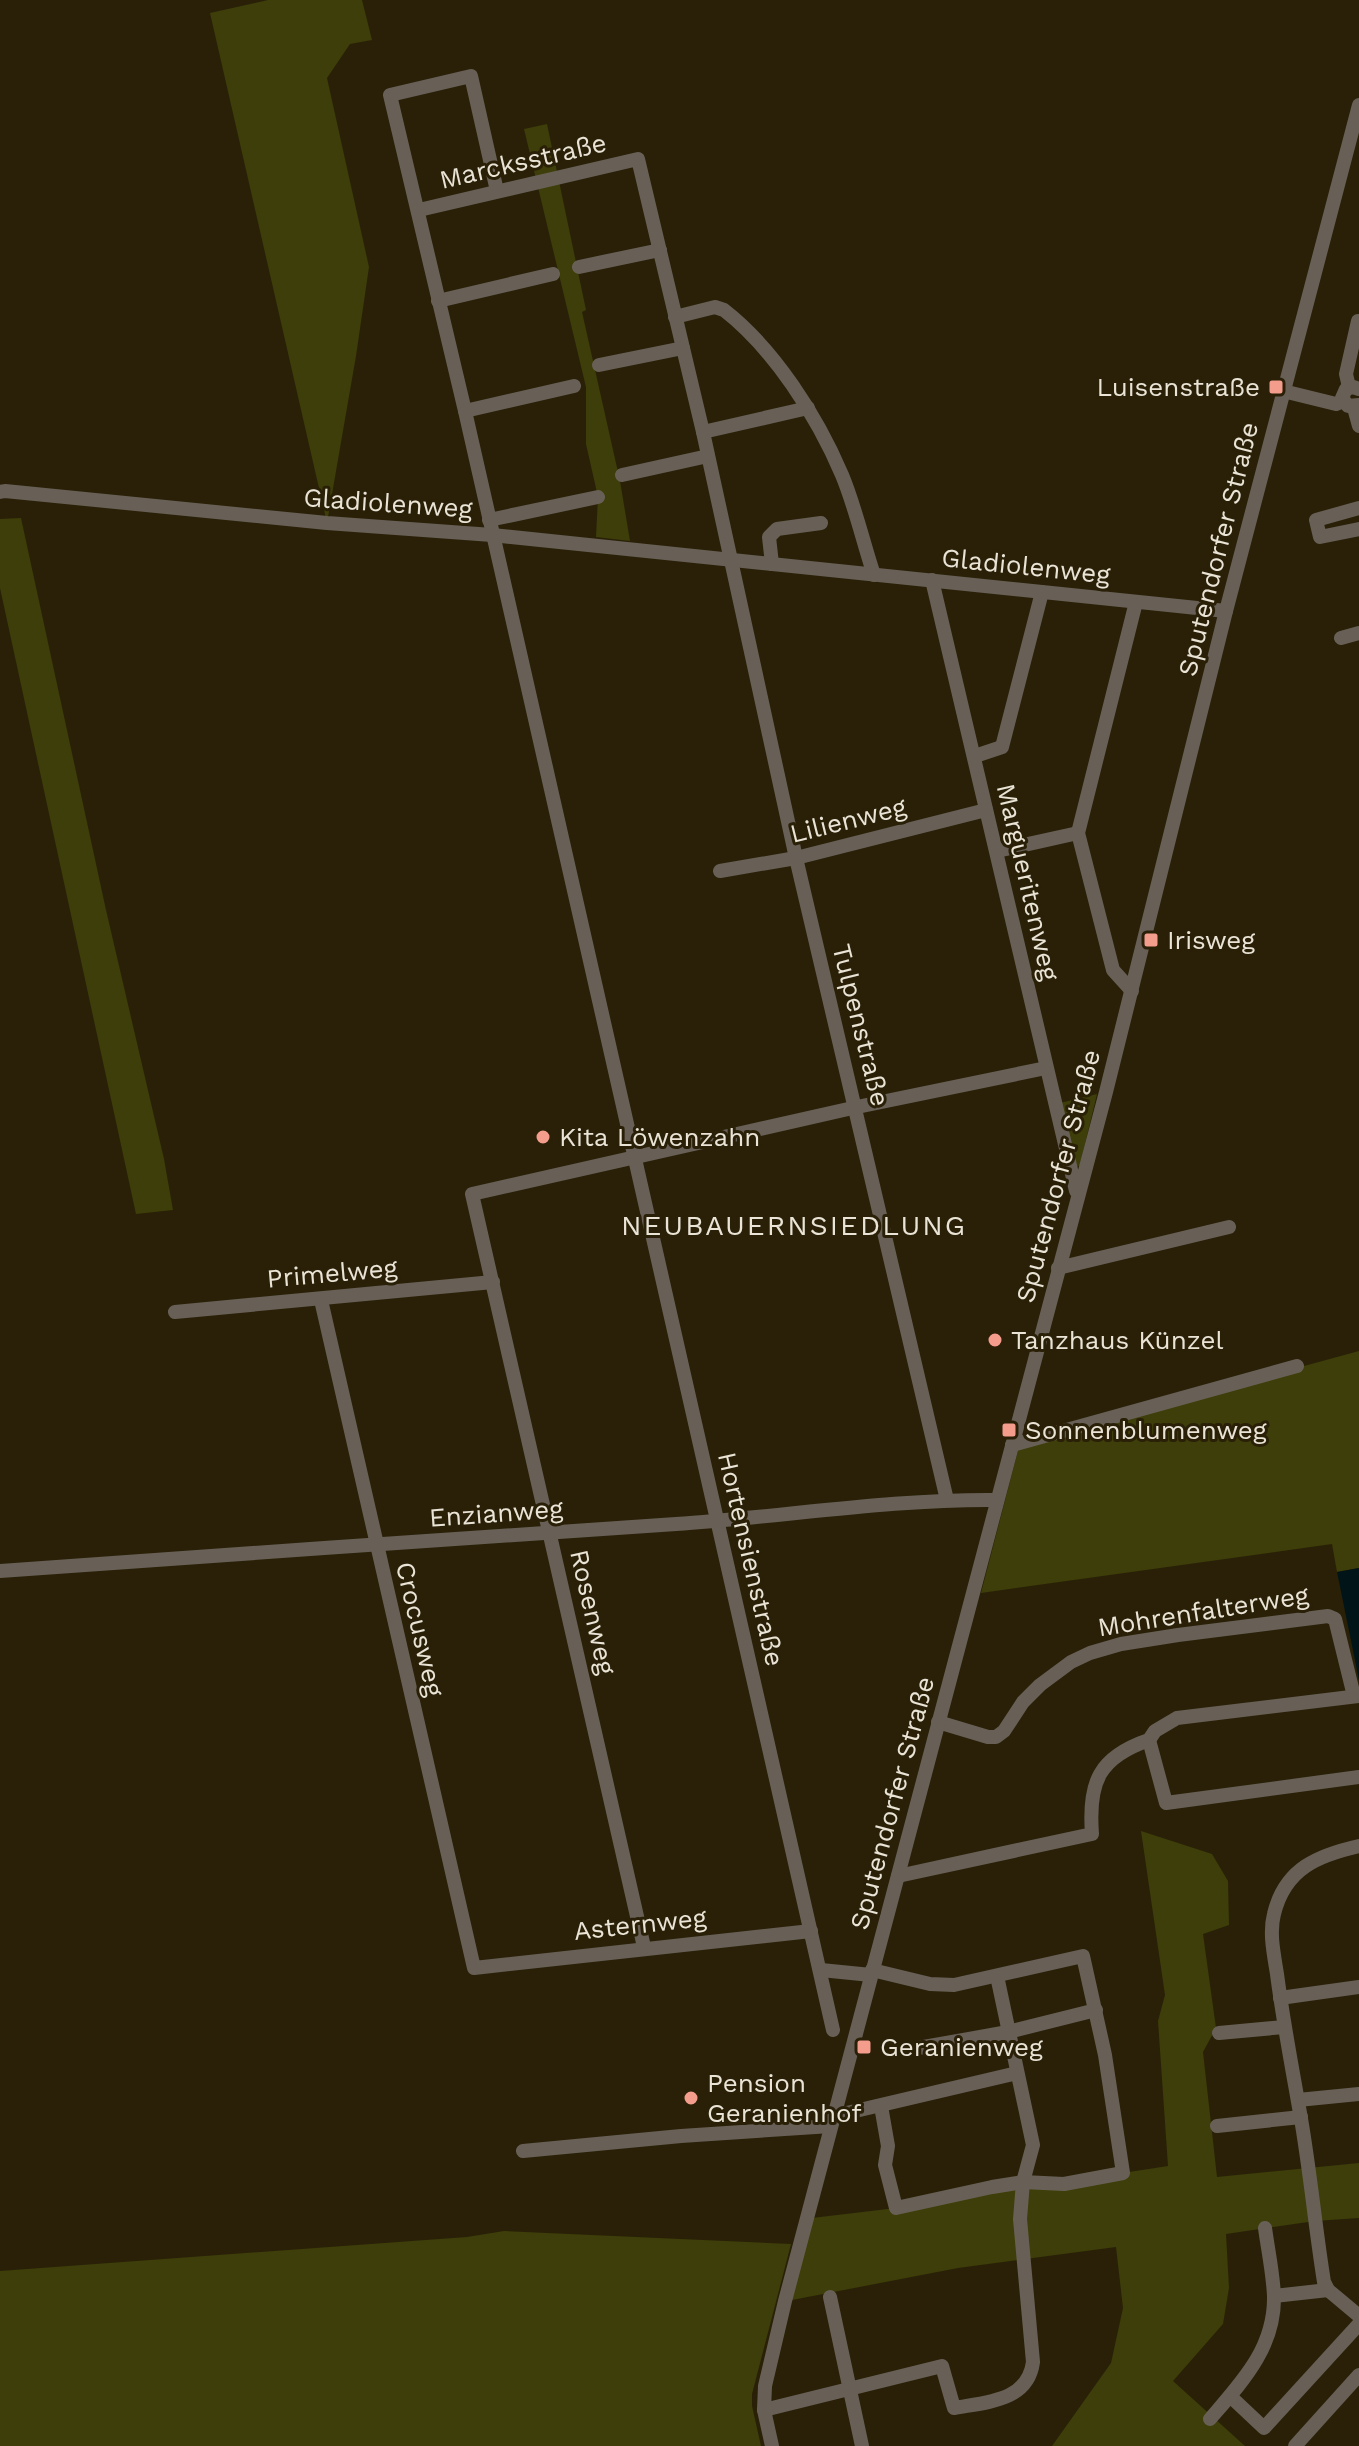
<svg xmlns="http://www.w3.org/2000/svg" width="1359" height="2446" viewBox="0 0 1359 2446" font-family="'Work Sans',sans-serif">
<rect width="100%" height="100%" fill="#2a2008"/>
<g fill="#3d3e09">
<path d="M 268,0 L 362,0 L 372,40 L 350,44 L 327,78 L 369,267 L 356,356 L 327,523 L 210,13 Z"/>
<path d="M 547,124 L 586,310 L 582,312 L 620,481 L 630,541 L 596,537 L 598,497 L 586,444 L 586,387 L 524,129 Z"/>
<path d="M 21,518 L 106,910 L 164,1159 L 173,1210 L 136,1214 L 0,588 L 0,519 Z"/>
<path d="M 1097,1094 L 1080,1165 L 1077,1167 L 1060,1103 Z"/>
<path d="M 1359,1351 L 1359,1568 L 1337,1572 L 1332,1544 L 981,1593 L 1020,1443 Z"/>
<path d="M 1141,1831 L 1212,1854 L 1228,1881 L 1229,1925 L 1203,1934 L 1216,2028 L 1203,2052 L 1217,2177 L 1359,2163 L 1359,2218 L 1315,2221 L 1226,2234 L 1229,2288 L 1223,2324 L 1173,2381 L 1245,2446 L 1052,2446 L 1111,2363 L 1123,2308 L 1116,2247 L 958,2268 L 792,2300 L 812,2218 L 896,2208 L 1168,2166 L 1158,2021 L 1165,1995 Z"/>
<path d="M 504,2231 L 791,2244 L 752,2394 L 752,2406 L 761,2446 L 0,2446 L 0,2271 L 467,2237 Z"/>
</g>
<path fill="#011418" d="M 1359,1568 L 1359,1680 L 1337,1572 Z"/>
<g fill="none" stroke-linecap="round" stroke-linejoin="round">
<g stroke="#686056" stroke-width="14">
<path d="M 497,191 L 471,76 L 390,95 L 465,411 L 833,2030"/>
<path d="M 419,210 L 638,159 L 703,432 L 796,858 L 947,1500"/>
<path d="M 579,267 L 660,250"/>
<path d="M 438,301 L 553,274"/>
<path d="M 675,317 L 715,307 L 724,310 C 774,349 817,416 842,475 C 855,506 863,542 874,575"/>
<path d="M 599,365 L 683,348"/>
<path d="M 1349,387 L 1346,374 L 1358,321"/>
<path d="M 1359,389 L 1353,387 L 1346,389 L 1342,398 L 1348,406 L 1359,405"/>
<path d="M 1283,391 L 1336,404 L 1343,401"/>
<path d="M 1354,408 L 1359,426"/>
<path d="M 465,411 L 574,386"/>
<path d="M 703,432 L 808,408"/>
<path d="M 622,475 L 708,456"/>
<path d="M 0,492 L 5,491 L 327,523 L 492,535 L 1226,611"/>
<path d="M 1359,508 L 1316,520 L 1320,537 L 1359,529"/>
<path d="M 489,520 L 598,497"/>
<path d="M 772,564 L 769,537 L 777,529 L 821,523"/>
<path d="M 932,580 L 1076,1191"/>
<path d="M 1341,638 L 1359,633"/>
<path d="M 975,756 L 1002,747 L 1042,592"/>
<path d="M 997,851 L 1078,833"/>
<path d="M 720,871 L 796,858 L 986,810"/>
<path d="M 1132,991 L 1113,970 L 1078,833 L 1136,602"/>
<path d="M 1058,1268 L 1229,1227"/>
<path d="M 321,1300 L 474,1968 L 811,1931"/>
<path d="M 175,1312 L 493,1282"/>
<path d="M 1012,1445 L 1297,1366"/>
<path d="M 0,1571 C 225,1554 451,1540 676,1524 C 783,1517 889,1499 996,1500"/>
<path d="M 938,1722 L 988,1737 L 996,1737 L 1004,1731 L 1023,1702 L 1040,1685 L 1071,1662 L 1090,1653 L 1121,1644 L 1178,1635 L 1328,1616 L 1335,1619 L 1354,1696"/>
<path d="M 1149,1740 L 1166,1803 L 1359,1777"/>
<path d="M 1359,1846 C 1319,1855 1285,1868 1274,1914 C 1269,1933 1274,1955 1277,1974 C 1283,2021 1292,2067 1300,2113 C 1310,2169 1315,2226 1324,2282 L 1328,2290 L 1359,2316"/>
<path d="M 898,1876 L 1092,1834 C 1088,1782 1099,1757 1149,1740 L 1155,1731 L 1177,1718 L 1359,1696"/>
<path d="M 644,1947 L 472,1194 L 857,1107 L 1046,1068"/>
<path d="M 821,1970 L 871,1975"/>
<path d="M 872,1970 L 930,1984 L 954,1985 L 1083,1956 L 1105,2055 L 1123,2173 L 1064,2184 L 1023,2182 L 992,2187 L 896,2208 L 885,2165 L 888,2146 L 881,2106"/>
<path d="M 1280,1998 L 1359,1987"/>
<path d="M 1219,2033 L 1284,2027"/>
<path d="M 918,2048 L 1008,2032 L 1096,2010"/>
<path d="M 1298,2100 L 1359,2094"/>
<path d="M 834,2116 L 1017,2073"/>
<path d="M 1217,2126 L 1301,2117"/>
<path d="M 523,2151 L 681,2136 L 831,2126"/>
<path d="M 1274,2296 L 1328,2290"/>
<path d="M 830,2297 L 862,2446"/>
<path d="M 1230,2396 L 1264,2428 L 1359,2324"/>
<path d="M 764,2410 L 942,2366 L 954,2408 C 987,2402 1028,2401 1033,2362 L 1020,2219 L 1023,2182 L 1033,2145 L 997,1976"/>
<path d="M 1210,2419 C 1242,2382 1275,2348 1274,2296 C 1273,2273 1268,2250 1265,2228"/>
<path d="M 772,2446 L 764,2410 L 765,2386 L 785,2301 L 1106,1092 L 1226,611 L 1359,105"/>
<path d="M 1295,2446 L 1359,2375"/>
</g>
</g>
<g fill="#f49d8d" stroke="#2a2008" stroke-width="3">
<rect x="1268" y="379" width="16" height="16" rx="4"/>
<rect x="1143" y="932" width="16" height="16" rx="4"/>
<circle cx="543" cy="1137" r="8"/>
<circle cx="995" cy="1340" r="8"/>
<rect x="1001" y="1422" width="16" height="16" rx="4"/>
<rect x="856" y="2039" width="16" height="16" rx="4"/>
<circle cx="691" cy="2098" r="8"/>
</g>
<g text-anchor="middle" stroke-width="6" stroke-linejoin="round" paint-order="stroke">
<g font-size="26" fill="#eae4d6" stroke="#2a2008">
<text transform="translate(523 161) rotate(-13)" y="9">Marcksstraße</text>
<text transform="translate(388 503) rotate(4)" y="9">Gladiolenweg</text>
<text transform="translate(1218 549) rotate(-76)" y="9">Sputendorfer Straße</text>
<text transform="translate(1026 566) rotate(6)" y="9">Gladiolenweg</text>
<text transform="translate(848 820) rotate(-14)" y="9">Lilienweg</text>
<text transform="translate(1028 882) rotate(77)" y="9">Margueritenweg</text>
<text transform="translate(861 1025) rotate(76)" y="9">Tulpenstraße</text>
<text transform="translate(1058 1176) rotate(-75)" y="9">Sputendorfer Straße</text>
<text transform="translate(332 1273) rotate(-5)" y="9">Primelweg</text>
<text transform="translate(496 1513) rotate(-4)" y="9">Enzianweg</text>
<text transform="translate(751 1559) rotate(77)" y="9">Hortensienstraße</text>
<text transform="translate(1203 1611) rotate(-9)" y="9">Mohrenfalterweg</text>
<text transform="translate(593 1612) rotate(77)" y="9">Rosenweg</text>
<text transform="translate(420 1629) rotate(77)" y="9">Crocusweg</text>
<text transform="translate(892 1803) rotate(-75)" y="9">Sputendorfer Straße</text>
<text transform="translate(640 1924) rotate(-6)" y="9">Asternweg</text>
</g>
<g font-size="26" fill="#eae4d6" stroke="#2a2008" text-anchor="start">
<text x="1260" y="396" text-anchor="end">Luisenstraße</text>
<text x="1167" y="949">Irisweg</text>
<text x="559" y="1146">Kita Löwenzahn</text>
<text x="1011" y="1349">Tanzhaus Künzel</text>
<text x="1025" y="1439">Sonnenblumenweg</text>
<text x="880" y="2056">Geranienweg</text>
<text x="707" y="2092">Pension<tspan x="707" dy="30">Geranienhof</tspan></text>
</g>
<g font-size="28" letter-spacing="2" fill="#eae4d6" stroke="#2a2008">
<text x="794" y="1235">NEUBAUERNSIEDLUNG</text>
</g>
</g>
</svg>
